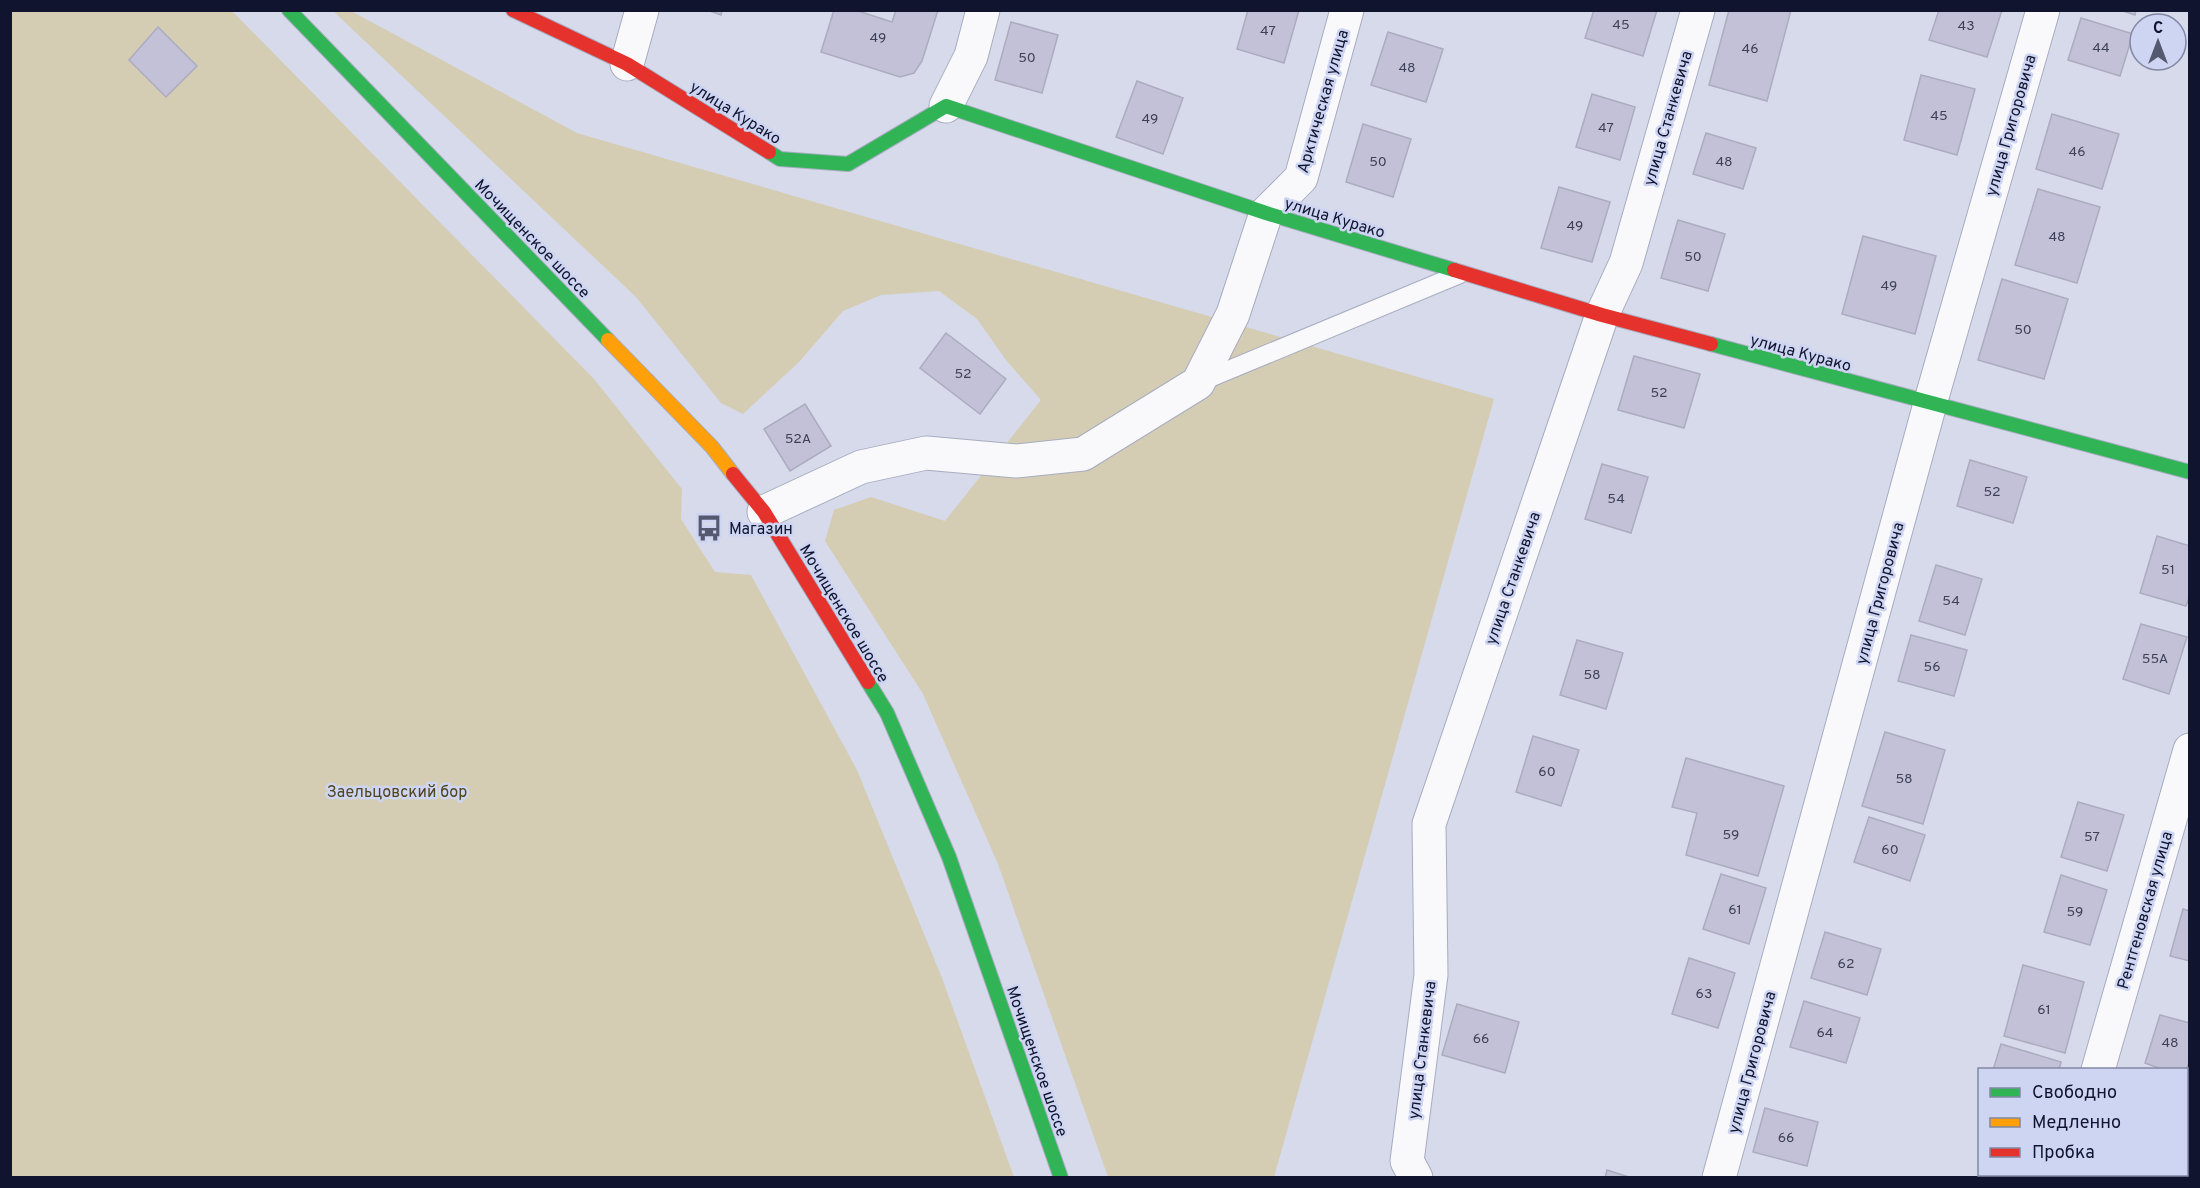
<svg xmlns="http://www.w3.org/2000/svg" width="2200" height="1188" viewBox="0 0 2200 1188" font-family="Overpass,sans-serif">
<rect width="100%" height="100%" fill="#d6daea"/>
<g fill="#d4cdb4">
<path d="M 10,11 L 232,11 L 594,379 L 682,489 L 681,519 L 715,572 L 751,575 L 857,770 L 942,978 L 1014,1177 L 11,1177 Z"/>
<path d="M 333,11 L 351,11 L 577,133 L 1494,399 L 1274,1177 L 1108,1177 L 998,864 L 923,694 L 825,541 L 834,510 L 871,497 L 945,521 L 1041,400 L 1006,360 L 977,319 L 939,291 L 881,295 L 843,311 L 799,362 L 743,414 L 721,403 L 636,297 Z"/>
</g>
<g fill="#c3c1d8" stroke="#acabbf" stroke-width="1.5">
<path d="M 707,10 L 722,10 L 721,15 Z"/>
<path d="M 834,10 L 855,10 L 892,22 L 896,10 L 938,10 L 922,61 L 914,73 L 900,77 L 821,52 Z"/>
<path d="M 1248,10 L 1299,10 L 1284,63 L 1237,49 Z"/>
<path d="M 1594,10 L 1657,10 L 1643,56 L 1585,38 Z"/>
<path d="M 1729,10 L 1791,10 L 1767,101 L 1709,85 Z"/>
<path d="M 1939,10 L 2002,10 L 1987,57 L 1929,40 Z"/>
<path d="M 2120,10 L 2136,10 L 2135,15 Z"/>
<path d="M 2081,18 L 2133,34 L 2120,76 L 2068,60 Z"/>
<path d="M 1011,22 L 1058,35 L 1042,93 L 995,80 Z"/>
<path d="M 158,27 L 197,66 L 166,97 L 129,60 Z"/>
<path d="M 1388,32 L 1443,49 L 1426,102 L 1371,85 Z"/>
<path d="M 1921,75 L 1975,89 L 1957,155 L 1904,140 Z"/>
<path d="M 1137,81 L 1183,98 L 1163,154 L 1116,137 Z"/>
<path d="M 1592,94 L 1635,107 L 1620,160 L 1576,147 Z"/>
<path d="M 2052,114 L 2119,134 L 2102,189 L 2036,169 Z"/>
<path d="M 1363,124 L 1411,139 L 1393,197 L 1346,182 Z"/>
<path d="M 1706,133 L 1756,148 L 1743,189 L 1693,174 Z"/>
<path d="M 1559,187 L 1610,202 L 1592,262 L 1541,248 Z"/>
<path d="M 2038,189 L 2100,207 L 2077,283 L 2015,265 Z"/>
<path d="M 1678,220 L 1725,234 L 1708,291 L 1661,278 Z"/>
<path d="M 1863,236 L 1936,256 L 1915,334 L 1842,314 Z"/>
<path d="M 2002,279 L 2068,299 L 2044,379 L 1978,360 Z"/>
<path d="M 946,333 L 1006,379 L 980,414 L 920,368 Z"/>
<path d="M 1634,356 L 1700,374 L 1684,428 L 1618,410 Z"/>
<path d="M 805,404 L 831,446 L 790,471 L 764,429 Z"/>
<path d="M 1970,460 L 2027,477 L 2013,523 L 1957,506 Z"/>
<path d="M 1602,464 L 1648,477 L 1631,533 L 1585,519 Z"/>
<path d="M 2157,536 L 2190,546 L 2190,595 L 2186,606 L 2140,593 Z"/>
<path d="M 1936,565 L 1982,579 L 1965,635 L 1919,621 Z"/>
<path d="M 2141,624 L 2187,637 L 2169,694 L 2123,679 Z"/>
<path d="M 1911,635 L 1967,650 L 1954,696 L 1898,681 Z"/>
<path d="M 1577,640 L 1623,653 L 1606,709 L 1560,695 Z"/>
<path d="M 1885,732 L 1945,750 L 1923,824 L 1862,806 Z"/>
<path d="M 1533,736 L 1579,750 L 1561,806 L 1516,792 Z"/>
<path d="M 1686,758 L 1784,786 L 1758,876 L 1686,855 L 1697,813 L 1672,807 Z"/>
<path d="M 2078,802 L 2124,815 L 2107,871 L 2061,857 Z"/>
<path d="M 1869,817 L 1925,835 L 1910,881 L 1854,862 Z"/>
<path d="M 1721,874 L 1766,888 L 1749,944 L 1703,929 Z"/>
<path d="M 2061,875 L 2107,890 L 2090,945 L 2044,932 Z"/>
<path d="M 2183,909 L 2190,911 L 2190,961 L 2170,956 Z"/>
<path d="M 1825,932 L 1881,949 L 1867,995 L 1811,978 Z"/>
<path d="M 1689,958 L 1735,973 L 1718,1028 L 1672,1014 Z"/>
<path d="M 2023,965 L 2084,982 L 2065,1053 L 2004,1036 Z"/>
<path d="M 1804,1001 L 1860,1018 L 1846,1063 L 1790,1047 Z"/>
<path d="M 1457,1004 L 1519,1022 L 1505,1073 L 1442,1055 Z"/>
<path d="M 2160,1015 L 2190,1023 L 2190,1060 L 2186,1070 L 2164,1070 L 2145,1063 Z"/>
<path d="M 2001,1044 L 2061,1062 L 2059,1070 L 1993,1070 Z"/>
<path d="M 1765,1108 L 1818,1122 L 1807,1166 L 1753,1152 Z"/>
<path d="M 1607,1170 L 1632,1178 L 1605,1178 Z"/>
</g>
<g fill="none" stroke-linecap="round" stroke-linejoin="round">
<g stroke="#a7acc0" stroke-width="20">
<path id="lane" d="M 1200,382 L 1460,274"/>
</g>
<g stroke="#a7acc0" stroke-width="35">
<g id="street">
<path d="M 627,64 L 642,10"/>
<path d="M 946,106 L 971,56 L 983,10"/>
<path d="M 764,512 L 861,467 L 926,453 L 1016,461 L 1083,454 L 1198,383 L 1233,314 L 1266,213 L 1301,178 L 1347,10"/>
<path d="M 2098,1070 L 2190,750"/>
<path d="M 1416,1178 L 1407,1161 L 1431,975 L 1429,824 L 1602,315 L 1626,263 L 1698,10"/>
<path d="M 1719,1178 L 1930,404 L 2043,10"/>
<path d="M 2067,1178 L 2068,1174"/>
</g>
</g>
<g stroke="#a7acc0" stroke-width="16">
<g id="fast">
<path d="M 289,10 L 608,340"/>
<path d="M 769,152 L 780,159 L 848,164 L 946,106 L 1266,213 L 1454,270"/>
<path d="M 1711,344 L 2190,472"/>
<path d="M 868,682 L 887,713 L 949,857 L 1061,1178"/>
</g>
</g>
<g stroke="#a7acc0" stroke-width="16">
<path id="slow" d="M 608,340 L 712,447 L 733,474"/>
</g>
<g stroke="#a7acc0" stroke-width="16">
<g id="jam">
<path d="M 513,10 L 627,64 L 769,152"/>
<path d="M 1454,270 L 1602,315 L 1711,344"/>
<path d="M 733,474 L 764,512 L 868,682"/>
</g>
</g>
<use href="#lane" stroke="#f9f9fc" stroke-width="18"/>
<use href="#street" stroke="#f9f9fc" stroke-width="33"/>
<use href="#fast" stroke="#30b455" stroke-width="14"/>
<use href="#slow" stroke="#ff9f0a" stroke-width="14"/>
<use href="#jam" stroke="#e5322d" stroke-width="14"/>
</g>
<defs>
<g id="bus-bare" transform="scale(2.07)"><path d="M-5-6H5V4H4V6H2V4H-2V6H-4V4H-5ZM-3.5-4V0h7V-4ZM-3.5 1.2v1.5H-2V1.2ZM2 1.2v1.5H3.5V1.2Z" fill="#555970" stroke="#ced5f2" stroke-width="2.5" paint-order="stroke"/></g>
</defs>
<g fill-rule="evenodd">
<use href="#bus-bare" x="709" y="528"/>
</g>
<g text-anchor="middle" stroke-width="5" stroke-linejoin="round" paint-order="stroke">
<g font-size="14" fill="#3e4059">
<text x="1621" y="29">45</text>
<text x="1966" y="30">43</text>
<text x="1268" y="35">47</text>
<text x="878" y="42">49</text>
<text x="2101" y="52">44</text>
<text x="1750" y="53">46</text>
<text x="1027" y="62">50</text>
<text x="1407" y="72">48</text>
<text x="1939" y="120">45</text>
<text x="1150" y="123">49</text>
<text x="1606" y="132">47</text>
<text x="2077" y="156">46</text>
<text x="1378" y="166">50</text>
<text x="1724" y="166">48</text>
<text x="1575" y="230">49</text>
<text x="2057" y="241">48</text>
<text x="1693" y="261">50</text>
<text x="1889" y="290">49</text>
<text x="2023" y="334">50</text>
<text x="963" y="378">52</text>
<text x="1659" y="397">52</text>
<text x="798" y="443">52А</text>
<text x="1992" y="496">52</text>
<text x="1616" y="503">54</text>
<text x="2168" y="574">51</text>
<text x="1951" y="605">54</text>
<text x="2155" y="663">55А</text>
<text x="1932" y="671">56</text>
<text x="1592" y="679">58</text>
<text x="1547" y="776">60</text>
<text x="1904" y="783">58</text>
<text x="1731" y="839">59</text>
<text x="2092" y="841">57</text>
<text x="1890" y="854">60</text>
<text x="1735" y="914">61</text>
<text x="2075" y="916">59</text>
<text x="1846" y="968">62</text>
<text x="1704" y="998">63</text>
<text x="2044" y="1014">61</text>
<text x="1825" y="1037">64</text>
<text x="1481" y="1043">66</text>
<text x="2170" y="1047">48</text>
<text x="1786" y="1142">66</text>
</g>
<g font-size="16" fill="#10142e" stroke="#ced5f2">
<text transform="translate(1322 101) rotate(-74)" y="6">Арктическая улица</text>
<text transform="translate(736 112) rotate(32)" y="6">улица Курако</text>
<text transform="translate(1667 118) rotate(-74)" y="6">улица Станкевича</text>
<text transform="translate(2010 125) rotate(-74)" y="6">улица Григоровича</text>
<text transform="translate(1335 217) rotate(17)" y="6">улица Курако</text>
<text transform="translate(533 238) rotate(46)" y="6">Мочищенское шоссе</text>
<text transform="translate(1801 352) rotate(15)" y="6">улица Курако</text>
<text transform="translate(1512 578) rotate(-71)" y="6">улица Станкевича</text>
<text transform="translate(1879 593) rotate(-75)" y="6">улица Григоровича</text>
<text transform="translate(845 613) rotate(59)" y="6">Мочищенское шоссе</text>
<text transform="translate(2144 910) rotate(-74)" y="6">Рентгеновская улица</text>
<text transform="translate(1421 1050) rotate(-83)" y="6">улица Станкевича</text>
<text transform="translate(1038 1061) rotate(71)" y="6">Мочищенское шоссе</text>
<text transform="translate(1751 1062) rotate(-75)" y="6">улица Григоровича</text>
</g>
<g font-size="16" fill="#10142e" stroke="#ced5f2" text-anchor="start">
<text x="729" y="534">Магазин</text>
</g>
<g font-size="16" fill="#50451d" stroke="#ced5f2">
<text x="397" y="797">Заельцовский бор</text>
</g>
</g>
<rect width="2200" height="1188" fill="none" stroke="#10142e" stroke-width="24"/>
<rect x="1978" y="1068" width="210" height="108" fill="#ced5f2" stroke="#8288a4" stroke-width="1.5"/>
<rect x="1990" y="1088" width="30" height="9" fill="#30b455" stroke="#8288a4" stroke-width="1.5"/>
<text x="2032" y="1098" font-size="18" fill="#10142e">Свободно</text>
<rect x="1990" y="1118" width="30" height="9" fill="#ff9f0a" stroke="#8288a4" stroke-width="1.5"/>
<text x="2032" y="1128" font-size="18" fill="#10142e">Медленно</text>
<rect x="1990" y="1148" width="30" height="9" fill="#e5322d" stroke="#8288a4" stroke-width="1.5"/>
<text x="2032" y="1158" font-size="18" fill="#10142e">Пробка</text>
<g transform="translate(2158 42)"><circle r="28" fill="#ced5f2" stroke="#8288a4" stroke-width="1.5"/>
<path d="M0-4.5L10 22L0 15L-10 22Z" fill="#555970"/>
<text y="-9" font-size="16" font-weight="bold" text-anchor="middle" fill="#10142e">С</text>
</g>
</svg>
